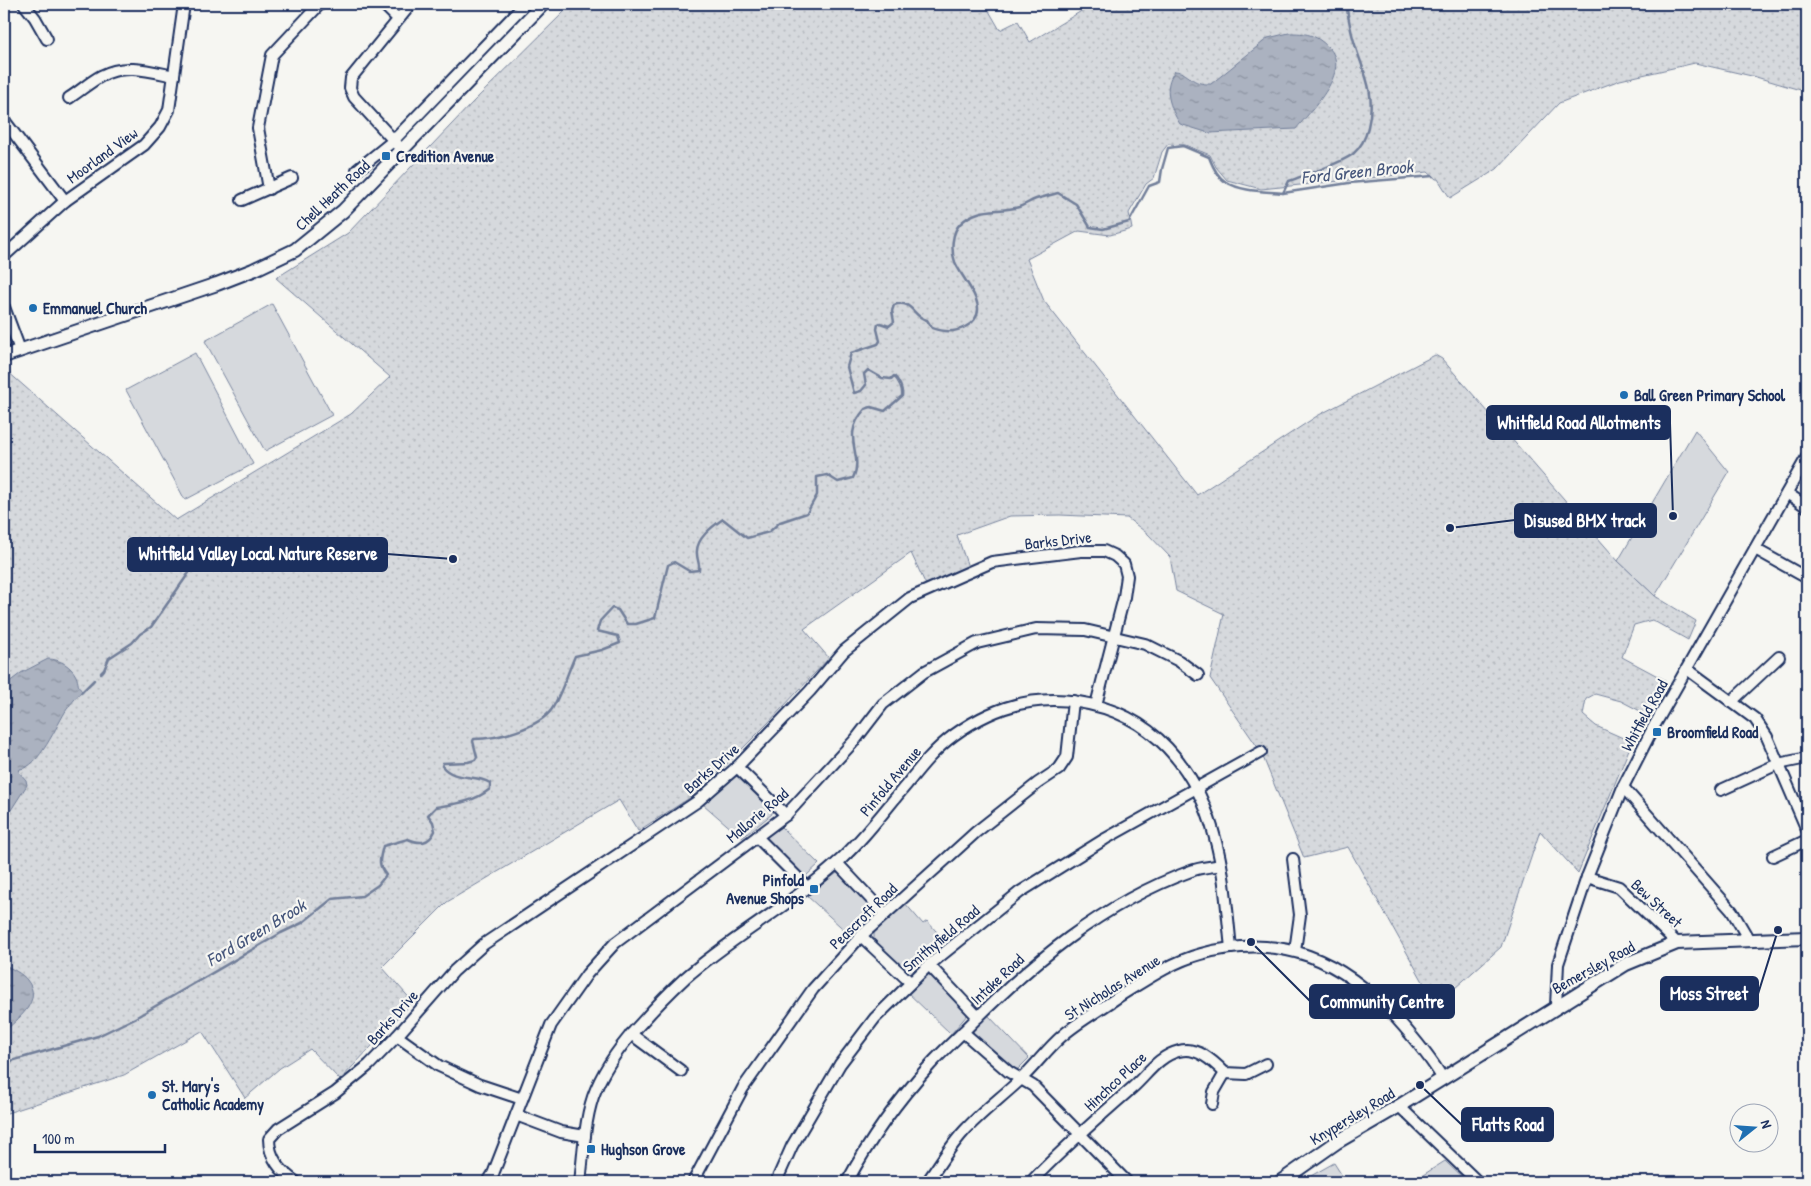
<svg xmlns="http://www.w3.org/2000/svg" width="1811" height="1186" viewBox="0 0 1811 1186" font-family="'Patrick Hand',sans-serif">
<defs>
<pattern id="park-dots" width="8" height="8" patternUnits="userSpaceOnUse" patternTransform="scale(1.25)"><rect width="8" height="8" fill="#d6d9dd"/><path d="M2 2h.1M6 6h.1" fill="none" stroke="#b7bbc0" stroke-width="1.8" stroke-linecap="round"/></pattern>
<pattern id="water-ripples" width="26" height="14" patternUnits="userSpaceOnUse" patternTransform="scale(1.25)"><rect width="26" height="14" fill="#abb2c0"/><path d="M2 4q2-2 4 0t4 0M15 11q2-2 4 0t4 0" fill="none" stroke="#8a919f"/></pattern>
</defs>
<rect width="100%" height="100%" fill="#f6f6f2"/>
<filter id="ink" filterUnits="userSpaceOnUse"><feTurbulence type="fractalNoise" baseFrequency=".02" numOctaves="2"/><feDisplacementMap in="SourceGraphic" scale="10" xChannelSelector="R" yChannelSelector="G"/><feConvolveMatrix kernelMatrix="1 2 1 2 8 2 1 2 1" color-interpolation-filters="sRGB"/></filter>
<g filter="url(#ink)">
<g fill="#d6d9dd" stroke="#78849e">
<path d="M 272,304 L 332,415 L 265,451 L 205,341 Z"/>
<path d="M 195,353 L 253,464 L 185,500 L 126,390 Z"/>
<path d="M 1695,430 L 1729,472 L 1655,596 L 1618,561 Z"/>
<path d="M 735,776 L 742,778 L 771,808 L 772,814 L 742,838 L 703,804 Z"/>
<path d="M 781,827 L 819,864 L 806,876 L 802,875 L 768,844 L 766,837 Z"/>
<path d="M 837,873 L 840,874 L 872,910 L 873,914 L 851,936 L 807,896 Z"/>
<path d="M 904,902 L 923,924 L 927,921 L 945,941 L 914,970 C 899,971 885,950 874,940 L 874,930 Z"/>
<path d="M 926,973 L 931,973 L 967,1010 L 968,1014 L 951,1034 L 907,992 Z"/>
<path d="M 988,1015 L 1029,1058 L 1018,1069 L 1012,1071 L 978,1040 L 973,1034 L 973,1029 Z"/>
<path d="M 1445,1161 L 1467,1182 L 1412,1182 Z"/>
<path d="M 1334,1163 L 1346,1182 L 1300,1182 Z"/>
</g>
<path fill="url(#park-dots)" stroke="#78849e" d="M 572,4 L 985,4 L 1000,30 L 1018,21 L 1030,42 L 1093,4 L 1807,4 L 1807,92 L 1756,77 L 1695,63 L 1620,80 L 1559,103 L 1497,169 L 1450,198 L 1438,179 L 1436,179 L 1428,172 L 1261,189 L 1227,180 L 1216,167 L 1210,155 L 1185,145 L 1168,144 L 1162,152 L 1154,178 L 1146,184 L 1129,213 L 1132,229 L 1110,235 L 1079,231 L 1027,259 L 1044,301 L 1197,495 L 1317,416 L 1435,355 L 1442,359 L 1618,561 L 1655,596 L 1696,621 L 1688,640 L 1652,620 L 1634,625 L 1622,657 L 1665,680 L 1646,714 L 1621,701 L 1595,694 L 1586,699 L 1583,715 L 1596,726 L 1632,742 L 1578,873 L 1540,831 L 1501,947 L 1436,1005 L 1348,847 L 1304,858 L 1261,752 L 1210,678 L 1224,614 L 1176,591 L 1170,557 L 1148,534 L 1127,518 L 1060,515 L 1010,516 L 957,535 L 968,567 L 926,585 L 911,553 L 804,629 L 829,658 L 768,723 L 699,792 L 638,831 L 619,800 L 447,902 L 382,967 L 413,1002 L 340,1080 L 310,1049 L 280,1068 L 245,1098 L 202,1031 L 124,1075 L 4,1114 L 4,372 L 7,371 L 176,520 L 351,414 L 390,377 L 276,278 L 348,233 L 472,103 Z"/>
<g fill="url(#water-ripples)" stroke="#717e99">
<path d="M 1289,33 C 1306,33 1315,34 1328,47 C 1353,70 1311,110 1296,129 L 1209,133 L 1180,124 C 1170,108 1162,87 1175,71 C 1190,72 1190,85 1211,84 L 1268,38 Z"/>
<path d="M 48,659 C 60,659 71,666 76,676 C 79,683 77,686 82,691 C 77,697 71,703 67,709 C 57,724 39,768 20,769 L 19,772 L 26,780 L 27,785 L 4,821 L 4,686 L 21,673 Z"/>
<path d="M 4,964 C 11,969 22,973 27,980 C 44,1001 17,1019 4,1032 Z"/>
</g>
<g fill="none" stroke-linecap="round" stroke-linejoin="round">
<g stroke="#717e99" stroke-width="2.5">
<path d="M 1283,193 L 1349,183 L 1433,176"/>
<path d="M 101,673 L 104,670 L 109,658 L 132,643 L 140,634 L 151,627 L 207,547"/>
<path d="M 81,693 L 94,680"/>
<path d="M 4,1062 L 11,1061 L 98,1036 L 135,1018 L 281,933 L 302,923 L 332,899 L 362,896 L 378,885 L 386,875 C 377,864 380,859 383,846 L 408,839 C 420,844 429,844 435,831 L 433,822 L 428,815 L 436,807 C 456,804 474,802 490,789 L 490,783 C 475,773 455,782 442,766 L 443,763 L 468,762 L 475,760 L 477,757 L 473,741 L 474,739 C 497,739 539,728 552,709 C 561,694 568,672 575,656 L 602,650 L 620,643 L 618,636 L 597,631 L 600,621 L 612,608 L 618,610 L 627,624 L 636,624 L 655,618 L 668,565 L 674,562 L 689,571 L 699,570 C 700,564 697,560 697,554 C 695,539 713,526 723,519 L 747,538 L 769,532 L 780,522 L 807,513 L 817,495 L 817,477 L 827,475 L 838,482 L 853,478 C 865,454 839,438 865,409 L 871,407 L 885,411 L 902,396 C 903,389 899,381 894,376 L 891,379 L 882,378 L 868,370 L 864,374 L 866,385 L 861,391 L 854,393 L 847,367 L 851,353 L 878,344 L 880,341 L 877,329 L 878,324 L 880,323 L 889,326 L 894,322 L 892,311 L 894,305 C 913,299 912,317 927,320 L 932,328 C 944,332 954,333 965,327 C 996,311 963,282 955,262 C 951,251 951,232 961,223 C 979,206 998,213 1019,207 C 1025,205 1030,201 1036,199 C 1043,197 1051,195 1058,193 L 1076,204 L 1090,227 L 1103,229 L 1129,222 L 1149,186 L 1160,182 L 1162,169 L 1168,148 L 1183,146 L 1209,157 C 1212,165 1217,177 1226,182 C 1242,192 1265,191 1283,193 L 1289,181 C 1307,174 1338,165 1353,154 C 1361,147 1366,137 1368,127 C 1377,91 1362,71 1353,38 C 1350,27 1348,15 1346,4"/>
</g>
<g stroke="#1b2f5e" stroke-width="14">
<g id="minor">
<path d="M 24,4 L 35,18 L 47,39"/>
<path d="M 383,4 L 398,19"/>
<path d="M 69,98 C 80,91 90,82 101,76 C 124,63 150,71 174,76"/>
<path d="M 4,120 L 65,201"/>
<path d="M 397,144 L 354,97 L 350,88 L 351,78 L 411,4"/>
<path d="M 357,170 L 393,141 L 525,4"/>
<path d="M 269,189 L 258,128 L 272,55 L 320,4"/>
<path d="M 242,200 L 292,178"/>
<path d="M 4,256 L 65,201 L 144,145 L 160,127 L 169,110 L 184,4"/>
<path d="M 4,307 L 20,350"/>
<path d="M 1787,493 L 1807,507"/>
<path d="M 1755,549 L 1807,578"/>
<path d="M 1687,669 L 1755,719 L 1767,737 L 1807,830"/>
<path d="M 1731,702 L 1779,657"/>
<path d="M 737,767 L 786,815"/>
<path d="M 1623,787 L 1732,911 L 1749,940"/>
<path d="M 1721,790 L 1778,764 L 1807,758"/>
<path d="M 757,837 L 807,887"/>
<path d="M 1773,856 L 1807,840"/>
<path d="M 1293,859 L 1300,915 L 1295,951"/>
<path d="M 837,863 L 885,914"/>
<path d="M 1587,877 L 1619,887 L 1677,943"/>
<path d="M 861,936 L 910,982"/>
<path d="M 929,965 L 978,1017"/>
<path d="M 1556,1006 L 1558,964 L 1587,877 L 1623,787 L 1653,728 L 1807,457"/>
<path d="M 963,1032 L 1009,1072 L 1033,1086 L 1127,1182"/>
<path d="M 631,1034 L 681,1071"/>
<path d="M 397,1036 L 439,1066 L 480,1085 L 522,1099"/>
<path d="M 1212,1104 L 1214,1092 L 1225,1073"/>
<path d="M 1399,1106 L 1478,1182"/>
<path d="M 516,1115 L 561,1132 L 585,1136"/>
<path d="M 296,1182 C 281,1172 269,1157 269,1139 L 278,1129 L 335,1093 L 369,1065 L 397,1036 L 454,971 L 484,944 L 698,801 L 737,767 L 810,691 L 844,651 L 910,598 L 992,562 L 1081,551 L 1104,551 L 1115,556 L 1124,564 L 1127,576 L 1124,597 L 1096,705"/>
<path d="M 488,1182 L 493,1174 L 551,1025 L 587,974 L 615,943 L 786,815 L 856,739 L 883,704 L 924,672 L 977,643 L 1036,629 L 1085,630 L 1145,644 L 1179,661 L 1198,675"/>
<path d="M 580,1182 C 584,1152 584,1117 596,1089 C 607,1063 625,1040 644,1020 C 657,1005 671,991 685,978 C 733,936 790,906 837,863 C 863,840 884,811 907,784 C 921,766 935,749 954,735 C 991,708 1033,695 1078,702 C 1152,713 1197,768 1215,838 C 1225,874 1227,912 1231,948"/>
<path d="M 693,1182 L 743,1088 L 813,989 L 861,936 L 976,832 L 1038,783 L 1059,769 L 1067,757 L 1073,701"/>
<path d="M 776,1182 L 792,1146 L 840,1064 L 875,1018 L 929,965 L 1020,892 L 1105,839 L 1261,752"/>
<path d="M 847,1182 C 869,1141 898,1100 930,1065 C 941,1053 953,1042 965,1030 C 1030,964 1102,903 1191,871 C 1201,867 1212,867 1221,865"/>
<path d="M 927,1182 C 940,1164 952,1143 967,1128 C 984,1110 1003,1096 1020,1080 C 1035,1066 1047,1049 1062,1036 C 1079,1021 1100,1010 1118,997 C 1144,981 1171,962 1201,954 C 1283,932 1342,960 1397,1019 C 1414,1038 1430,1057 1443,1079"/>
<path d="M 1031,1182 C 1063,1148 1097,1119 1132,1088 C 1147,1075 1158,1056 1179,1051 C 1197,1046 1213,1061 1225,1073 L 1246,1074 L 1266,1064"/>
</g>
</g>
<g stroke="#1b2f5e" stroke-width="16">
<g id="tertiary">
<path d="M 4,356 L 217,284 L 253,270 L 295,250 L 343,211 L 543,4"/>
<path d="M 1280,1182 L 1337,1142 L 1399,1106 L 1626,964 L 1677,943 L 1807,938"/>
</g>
</g>
<use href="#minor" stroke="#f6f6f2" stroke-width="10"/>
<use href="#tertiary" stroke="#f6f6f2" stroke-width="12"/>
</g>
</g>
<g fill="#1f6fb2" stroke="#f6f6f2" stroke-width="2">
<rect x="381" y="151" width="10" height="10" rx="2.5"/>
<circle cx="33" cy="308" r="5"/>
<circle cx="1624" cy="395" r="5"/>
<rect x="1652" y="727" width="10" height="10" rx="2.5"/>
<rect x="809" y="884" width="10" height="10" rx="2.5"/>
<circle cx="152" cy="1095" r="5"/>
<rect x="586" y="1144" width="10" height="10" rx="2.5"/>
</g>
<g text-anchor="middle" stroke-width="4.5" stroke-linejoin="round" paint-order="stroke">
<g font-size="16" fill="#1b2f5e" stroke="#f6f6f2">
<text transform="translate(102 155) rotate(-36)" y="6">Moorland View</text>
<text transform="translate(332 195) rotate(-43)" y="6">Chell Heath Road</text>
<text transform="translate(1058 540) rotate(-6)" y="6">Barks Drive</text>
<text transform="translate(1644 715) rotate(-61)" y="6">Whitfield Road</text>
<text transform="translate(711 768) rotate(-41)" y="6">Barks Drive</text>
<text transform="translate(890 781) rotate(-50)" y="6">Pinfold Avenue</text>
<text transform="translate(757 815) rotate(-40)" y="6">Mallorie Road</text>
<text transform="translate(1657 903) rotate(43)" y="6">Bew Street</text>
<text transform="translate(863 916) rotate(-44)" y="6">Peascroft Road</text>
<text transform="translate(941 938) rotate(-40)" y="6">Smithyfield Road</text>
<text transform="translate(1593 967) rotate(-29)" y="6">Bemersley Road</text>
<text transform="translate(997 979) rotate(-43)" y="6">Intake Road</text>
<text transform="translate(1112 987) rotate(-32)" y="6">St Nicholas Avenue</text>
<text transform="translate(392 1017) rotate(-48)" y="6">Barks Drive</text>
<text transform="translate(1115 1081) rotate(-43)" y="6">Hinchco Place</text>
<text transform="translate(1352 1116) rotate(-31)" y="6">Knypersley Road</text>
</g>
<g font-size="16" font-weight="bold" fill="#1b2f5e" stroke="#f6f6f2" text-anchor="start">
<text x="396" y="162">Credition Avenue</text>
<text x="43" y="314">Emmanuel Church</text>
<text x="1634" y="401">Ball Green Primary School</text>
<text x="1667" y="738">Broomfield Road</text>
<text x="804" y="886" text-anchor="end">Pinfold<tspan x="804" dy="18">Avenue Shops</tspan></text>
<text x="162" y="1092">St. Mary's<tspan x="162" dy="18">Catholic Academy</tspan></text>
<text x="601" y="1155">Hughson Grove</text>
</g>
<g font-size="18" font-style="italic" fill="#46567b" stroke="#f6f6f2">
<text transform="translate(1357 172) rotate(-6)" y="6">Ford Green Brook</text>
<text transform="translate(256 933) rotate(-31)" y="6">Ford Green Brook</text>
</g>
</g>
<path fill="none" stroke="#1b2f5e" stroke-width="2" d="M1673 516L1670 423M1450 528L1515 520M453 559L387 554M1778 930L1758 994M1251 942L1310 1001M1420 1085L1462 1125"/>
<g fill="#1b2f5e" stroke="#f6f6f2" stroke-width="2">
<circle cx="1673" cy="516" r="5"/>
<circle cx="1450" cy="528" r="5"/>
<circle cx="453" cy="559" r="5"/>
<circle cx="1778" cy="930" r="5"/>
<circle cx="1251" cy="942" r="5"/>
<circle cx="1420" cy="1085" r="5"/>
</g>
<g fill="#1b2f5e" stroke="#1b2f5e" stroke-width="2">
<rect x="1487" y="406" width="183" height="33" rx="5"/>
<rect x="1515" y="504" width="141" height="33" rx="5"/>
<rect x="128" y="538" width="259" height="33" rx="5"/>
<rect x="1661" y="977" width="97" height="33" rx="5"/>
<rect x="1310" y="985" width="144" height="33" rx="5"/>
<rect x="1462" y="1108" width="91" height="33" rx="5"/>
</g>
<g font-size="18" text-anchor="middle" font-weight="bold" fill="#fff">
<text x="1579" y="429">Whitfield Road Allotments</text>
<text x="1585" y="527">Disused BMX track</text>
<text x="258" y="560">Whitfield Valley Local Nature Reserve</text>
<text x="1709" y="1000">Moss Street</text>
<text x="1382" y="1008">Community Centre</text>
<text x="1508" y="1131">Flatts Road</text>
</g>
<rect width="1811" height="1186" fill="none" stroke="#f6f6f2" stroke-width="20"/>
<rect x="10" y="10" width="1791" height="1166" fill="none" stroke="#1b2f5e" stroke-width="2" filter="url(#ink)"/>
<g transform="translate(1754 1128) rotate(73)"><circle r="24" fill="#f6f6f2" stroke="#9ea6b7"/>
<path d="M0-4L9 19L0 12L-9 19Z" fill="#1f6fb2"/>
<text y="-8" font-size="14" font-weight="bold" text-anchor="middle" fill="#1b2f5e">N</text>
</g>
<path d="M35 1144v8h130v-8" fill="none" stroke="#1b2f5e" stroke-width="2.5"/>
<text x="42" y="1144" font-size="15" fill="#1b2f5e" stroke="#f6f6f2" stroke-width="4" paint-order="stroke">100 m</text>
</svg>
